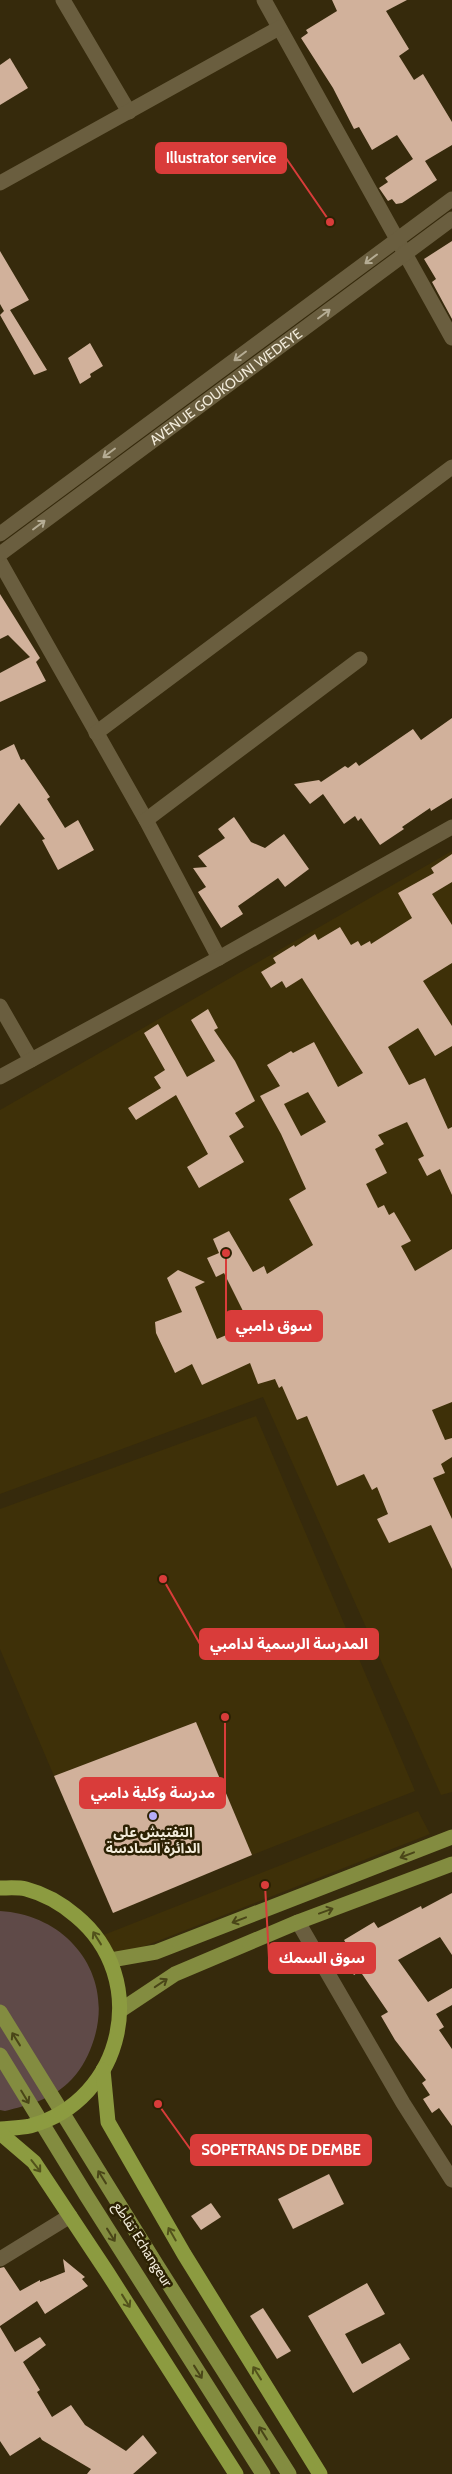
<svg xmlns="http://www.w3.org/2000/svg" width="452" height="2474" viewBox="0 0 452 2474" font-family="Cabin,'Noto Sans Arabic',sans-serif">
<rect width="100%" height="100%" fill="#362a0c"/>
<g fill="#3e3008">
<path d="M 452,851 L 452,1792 L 441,1795 L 263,1397 L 0,1494 L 0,1110 Z"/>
<path d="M 256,1416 L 415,1791 L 252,1855 L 196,1722 L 54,1776 L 0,1649 L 0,1509 Z"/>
<path d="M 418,1811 L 430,1834 L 117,1957 L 101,1936 Z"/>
</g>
<path fill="#5f4a48" d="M 0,1911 C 70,1915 117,1978 92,2045 C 87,2059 79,2073 68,2083 C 50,2100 28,2105 5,2111 L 0,2110 Z"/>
<g fill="#d1b19b" fill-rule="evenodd">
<path d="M 332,0 L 407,0 L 386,11 L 409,49 L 399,56 L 414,80 L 423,74 L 452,122 L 452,145 L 425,161 L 437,180 L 402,203 L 396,204 L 392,199 L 388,201 L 379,188 L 388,182 L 385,178 L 413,159 L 397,135 L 372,150 L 359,127 L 354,129 L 333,88 L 301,38 L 308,33 L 306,30 L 337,11 Z"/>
<path d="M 10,58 L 28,88 L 0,105 L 0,65 Z"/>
<path d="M 452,241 L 452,319 L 432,282 L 436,279 L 424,259 Z"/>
<path d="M 0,251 L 29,300 L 10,310 L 47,370 L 34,375 L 0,315 L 4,311 L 0,304 Z"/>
<path d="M 90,343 L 103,366 L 90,374 L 91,377 L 80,384 L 68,358 Z"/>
<path d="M 0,594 L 40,658 L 36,662 L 46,681 L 0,702 L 0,673 L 30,657 L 8,635 L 0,639 Z"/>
<path d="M 452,718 L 452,798 L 431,811 L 430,808 L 402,827 L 404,829 L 380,845 L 361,818 L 358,821 L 355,816 L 344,824 L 323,794 L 310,804 L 294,784 L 319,780 L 321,782 L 345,766 L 348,768 L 356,762 L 359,766 L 413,729 L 421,740 Z"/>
<path d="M 14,744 L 21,760 L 24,759 L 50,797 L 47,799 L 65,828 L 78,820 L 94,850 L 58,870 L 42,840 L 45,839 L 19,803 L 0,826 L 0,751 Z"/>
<path d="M 234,817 L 251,842 L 265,848 L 284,834 L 309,869 L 285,887 L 278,878 L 238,906 L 243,914 L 221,928 L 198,892 L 206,887 L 193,868 L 207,867 L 198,856 L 225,838 L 218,829 Z"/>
<path d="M 452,854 L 452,882 L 432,894 L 452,925 L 452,963 L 423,981 L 452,1026 L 452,1046 L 435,1056 L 418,1028 L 388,1047 L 409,1085 L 425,1078 L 448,1129 L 452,1127 L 452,1195 L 440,1169 L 427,1176 L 418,1159 L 424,1156 L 407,1122 L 378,1135 L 384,1144 L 375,1149 L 387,1173 L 366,1184 L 378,1208 L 384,1205 L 389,1215 L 394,1212 L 411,1241 L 401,1246 L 415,1271 L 452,1249 L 452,1402 L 432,1410 L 445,1440 L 452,1438 L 452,1457 L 441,1464 L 445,1473 L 433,1478 L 452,1519 L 452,1569 L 431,1525 L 389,1543 L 377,1519 L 388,1514 L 377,1487 L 372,1490 L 364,1474 L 337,1486 L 307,1416 L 297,1420 L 282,1386 L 279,1388 L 275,1379 L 258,1384 L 250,1363 L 202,1385 L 192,1364 L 175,1373 L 156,1333 L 155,1322 L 182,1312 L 167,1278 L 178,1270 L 205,1282 L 195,1287 L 217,1339 L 250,1325 L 224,1273 L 216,1277 L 207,1258 L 219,1253 L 213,1239 L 229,1231 L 253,1272 L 264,1266 L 267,1274 L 313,1245 L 289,1199 L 306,1189 L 281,1134 L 260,1096 L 280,1086 L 267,1065 L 291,1051 L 293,1053 L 314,1042 L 338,1087 L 363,1073 L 302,978 L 286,988 L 282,981 L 271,988 L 261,972 L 276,963 L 273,958 L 294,945 L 295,947 L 315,934 L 318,940 L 340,927 L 351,945 L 358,941 L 361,946 L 370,941 L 371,944 L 412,918 L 398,893 L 434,873 L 431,868 ZM 308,1092 L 326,1122 L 301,1136 L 284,1104 Z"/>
<path d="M 208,1009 L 218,1028 L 214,1030 L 235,1061 L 255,1101 L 235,1113 L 244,1127 L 229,1136 L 244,1162 L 199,1188 L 187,1167 L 208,1154 L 176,1095 L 136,1120 L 128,1108 L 161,1088 L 154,1077 L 165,1070 L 144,1033 L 158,1024 L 187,1077 L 215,1061 L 191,1020 Z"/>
<path d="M 196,1722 L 252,1855 L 113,1913 L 54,1776 Z"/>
<path d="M 452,1893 L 452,1955 L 440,1937 L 398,1960 L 428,2002 L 452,1988 L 452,2005 L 436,2014 L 444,2027 L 439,2030 L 452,2049 L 452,2126 L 439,2108 L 432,2113 L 423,2099 L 430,2095 L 422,2083 L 426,2080 L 395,2040 L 381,2016 L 388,2012 L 360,1971 L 354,1975 L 341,1955 L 350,1950 L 344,1940 L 374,1922 L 378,1928 L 421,1906 L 422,1909 Z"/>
<path d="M 329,2174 L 344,2204 L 293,2229 L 278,2199 Z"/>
<path d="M 211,2203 L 221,2217 L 201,2230 L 191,2216 Z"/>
<path d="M 63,2259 L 85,2277 L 82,2279 L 88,2286 L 45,2314 L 37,2301 L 0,2326 L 0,2268 L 4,2267 L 20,2291 L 40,2280 L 40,2282 L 65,2272 Z"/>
<path d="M 367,2283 L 385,2314 L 345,2334 L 362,2364 L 400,2343 L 410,2359 L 353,2393 L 308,2316 Z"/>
<path d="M 263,2308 L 291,2351 L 277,2359 L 250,2316 Z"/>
<path d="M 0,2327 L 15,2352 L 40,2337 L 46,2345 L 23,2362 L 40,2390 L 37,2392 L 52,2417 L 71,2405 L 85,2425 L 126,2451 L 143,2435 L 157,2453 L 133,2474 L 87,2474 L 91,2469 L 42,2440 L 40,2437 L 10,2456 L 0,2441 Z"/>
</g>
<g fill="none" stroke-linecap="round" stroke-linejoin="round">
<g stroke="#6a5e3f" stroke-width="15">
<path d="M 63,0 L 129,112"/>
<path d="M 264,0 L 452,338"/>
<path d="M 0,183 L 279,28"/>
<path d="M 0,562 L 146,820 L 219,958"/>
<path d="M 96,733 L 452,467"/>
<path d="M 146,820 L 360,659"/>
<path d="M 0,1006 L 31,1060"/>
<path d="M 0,1077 L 219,958 L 452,827"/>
<path d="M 298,1922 L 403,2103 L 452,2180"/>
<path d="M 0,2259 L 70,2216"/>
</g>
<g stroke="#6a5e3f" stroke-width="15">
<path d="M 0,534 L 452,199"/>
<path id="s1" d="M 0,554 L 452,219"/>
</g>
<g stroke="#838c40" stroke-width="15">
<path d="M 111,1960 L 156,1952 L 452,1837"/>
<path d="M 121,2010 L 175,1974 L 298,1922 L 452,1864"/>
<path d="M 0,2012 L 156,2264 L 289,2474"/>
<path d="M 0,2055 L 86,2195 L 263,2474"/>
</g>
<g stroke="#8c9b40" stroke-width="15">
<path d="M 0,1888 C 8,1888 18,1887 26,1889 C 45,1894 62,1904 76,1916 C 151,1978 125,2100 30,2126 C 21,2128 10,2128 0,2129"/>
<path d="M 103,2070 L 108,2122 L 184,2254 L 320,2474"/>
<path d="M 0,2133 L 34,2162 L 107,2272 L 236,2474"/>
</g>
</g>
<defs><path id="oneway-shaft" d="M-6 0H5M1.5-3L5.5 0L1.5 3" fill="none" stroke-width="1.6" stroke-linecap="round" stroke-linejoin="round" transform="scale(1.25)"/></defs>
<g stroke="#b5ac94">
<use href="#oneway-shaft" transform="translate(371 259) rotate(143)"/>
<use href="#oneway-shaft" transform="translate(324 314) rotate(-37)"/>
<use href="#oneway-shaft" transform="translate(240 356) rotate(143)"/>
<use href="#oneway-shaft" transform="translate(109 453) rotate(143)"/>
<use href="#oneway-shaft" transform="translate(39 525) rotate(-37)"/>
</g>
<g stroke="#4a4618">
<use href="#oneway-shaft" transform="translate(407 1855) rotate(159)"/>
<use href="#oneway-shaft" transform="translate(326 1911) rotate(-20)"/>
<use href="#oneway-shaft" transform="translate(239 1920) rotate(159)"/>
<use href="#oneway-shaft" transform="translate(161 1983) rotate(-34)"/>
<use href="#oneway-shaft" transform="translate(16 2039) rotate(-122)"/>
<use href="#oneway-shaft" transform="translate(25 2097) rotate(59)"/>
<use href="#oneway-shaft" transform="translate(102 2177) rotate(-122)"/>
<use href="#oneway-shaft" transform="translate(111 2235) rotate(58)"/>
<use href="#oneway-shaft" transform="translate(198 2372) rotate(58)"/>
<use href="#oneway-shaft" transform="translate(263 2433) rotate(-122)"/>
</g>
<g stroke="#52521b">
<use href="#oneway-shaft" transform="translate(97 1938) rotate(-122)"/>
<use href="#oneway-shaft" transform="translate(36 2166) rotate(52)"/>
<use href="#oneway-shaft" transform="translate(172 2234) rotate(-120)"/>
<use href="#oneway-shaft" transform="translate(126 2301) rotate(58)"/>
<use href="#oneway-shaft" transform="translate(257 2373) rotate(-122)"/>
</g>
<circle fill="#b6acf8" stroke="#2c2103" stroke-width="2" cx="153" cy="1816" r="5"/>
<g text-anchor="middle" stroke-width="5" stroke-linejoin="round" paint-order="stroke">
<g font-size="14" fill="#f2ebda" stroke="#2c2103">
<text dy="5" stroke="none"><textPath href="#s1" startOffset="281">AVENUE GOUKOUNI WEDEYE</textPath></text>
<text transform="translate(143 2244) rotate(58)" y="5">تقاطع Echangeur</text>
</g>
<g font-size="14" font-weight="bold" fill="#f2ebda" stroke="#2c2103">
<text x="153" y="1837">التفتيش على<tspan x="153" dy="16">الدائرة السادسة</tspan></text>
</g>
</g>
<path fill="none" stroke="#d93c3a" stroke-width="2" d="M330 222L286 158M226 1253L226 1326M163 1579L200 1644M225 1717L225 1793M265 1885L269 1958M158 2104L191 2150"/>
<g fill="#d93c3a" stroke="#2c2103" stroke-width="2">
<circle cx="330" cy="222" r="5"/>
<circle cx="226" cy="1253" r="5"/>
<circle cx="163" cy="1579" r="5"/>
<circle cx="225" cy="1717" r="5"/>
<circle cx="265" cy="1885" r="5"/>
<circle cx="158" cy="2104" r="5"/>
</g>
<g fill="#d93c3a" stroke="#d93c3a" stroke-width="2">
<rect x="156" y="143" width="130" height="30" rx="5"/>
<rect x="226" y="1311" width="96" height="30" rx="5"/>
<rect x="200" y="1629" width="178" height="30" rx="5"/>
<rect x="80" y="1778" width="145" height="30" rx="5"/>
<rect x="269" y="1943" width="106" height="30" rx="5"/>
<rect x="191" y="2135" width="180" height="30" rx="5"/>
</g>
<g font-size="15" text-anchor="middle" font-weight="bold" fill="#fff">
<text x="221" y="163">Illustrator service</text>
<text x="274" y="1331">سوق دامبي</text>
<text x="289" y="1649">المدرسة الرسمية لدامبي</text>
<text x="153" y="1798">مدرسة وكلية دامبي</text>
<text x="322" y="1963">سوق السمك</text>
<text x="281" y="2155">SOPETRANS DE DEMBE</text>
</g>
</svg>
